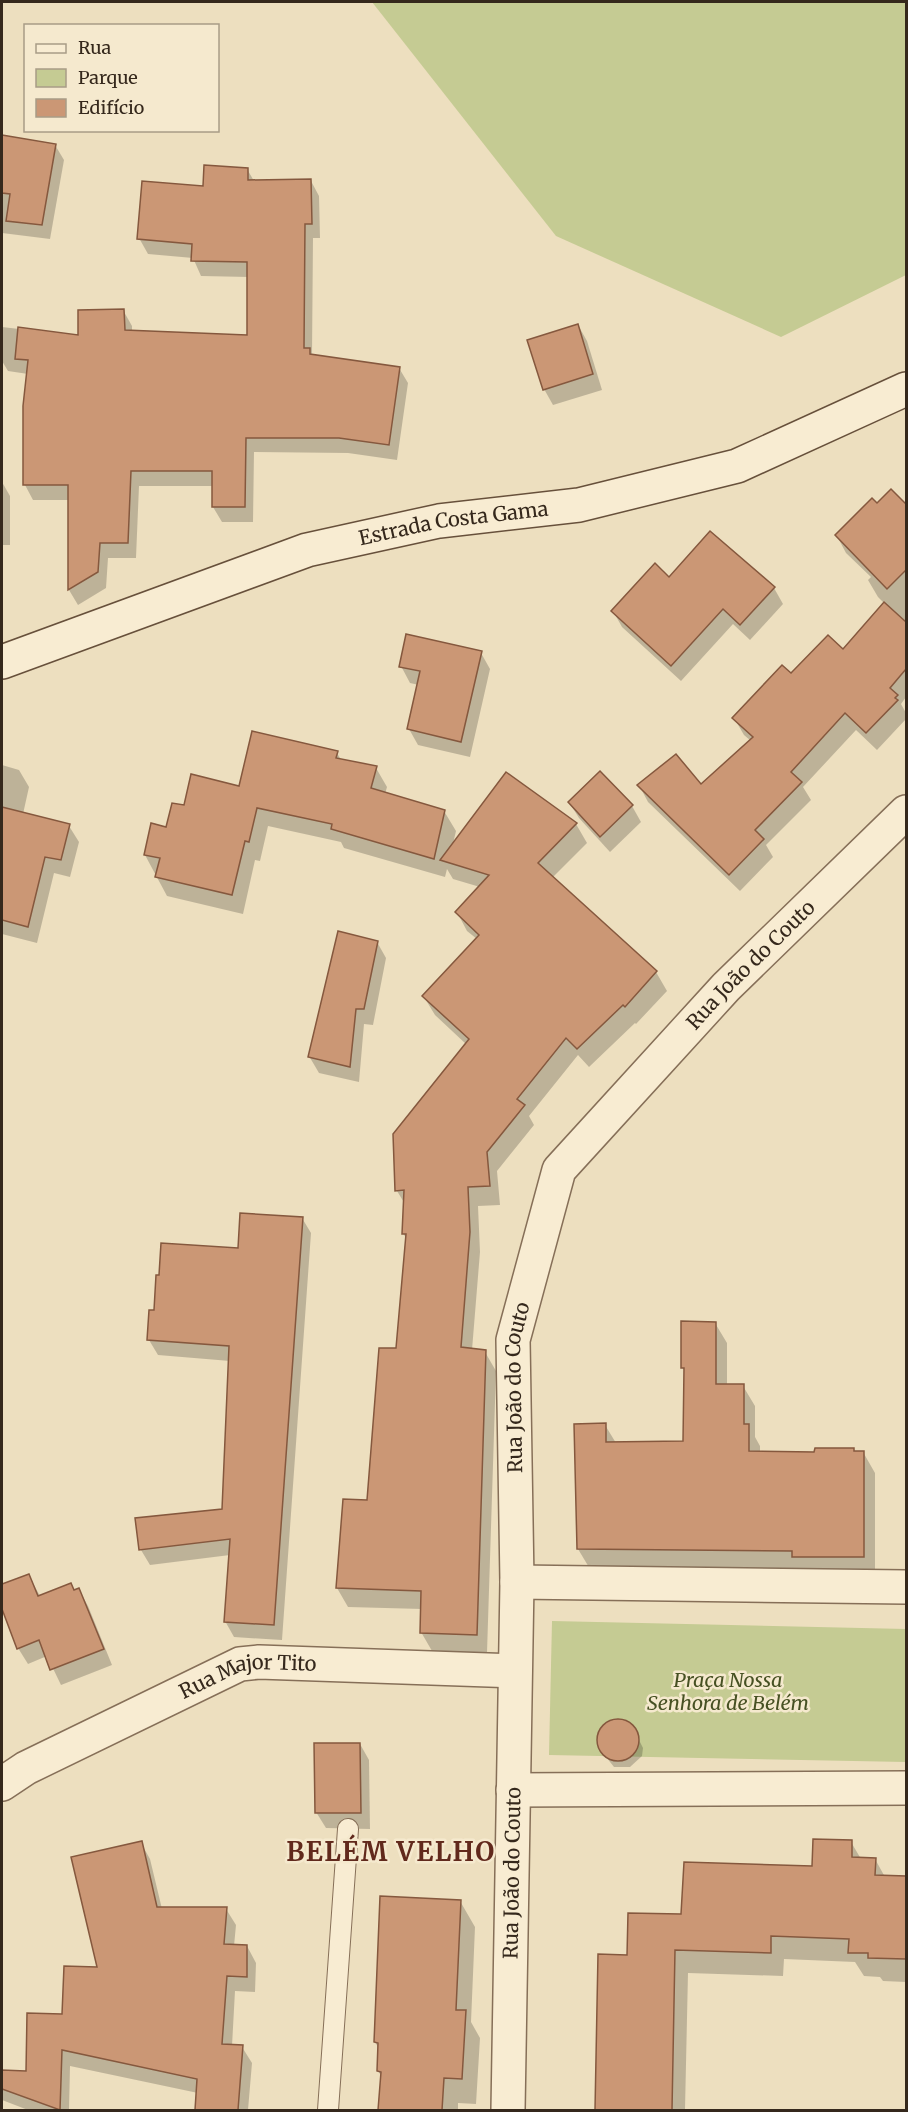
<svg xmlns="http://www.w3.org/2000/svg" width="908" height="2112" viewBox="0 0 908 2112" font-family="Merriweather,serif">
<rect width="100%" height="100%" fill="#eddfbf"/>
<g fill="#c5cb93">
<path d="M 372,2 L 906,2 L 906,275 L 781,337 L 556,236 Z"/>
<path d="M 552,1621 L 906,1629 L 906,1762 L 549,1755 Z"/>
</g>
<g fill="#0003">
<path d="M 2,136 L 55,145 L 64,160 L 50,239 L 2,233 Z"/>
<path d="M 247,169 L 254,181 L 311,181 L 319,196 L 320,238 L 313,238 L 312,355 L 399,368 L 408,383 L 397,460 L 348,453 L 254,452 L 253,522 L 222,522 L 213,507 L 213,486 L 139,486 L 136,558 L 108,558 L 106,588 L 78,605 L 69,590 L 69,500 L 33,500 L 25,485 L 28,374 L 8,371 L 2,361 L 2,327 L 80,336 L 123,310 L 132,326 L 132,332 L 248,336 L 249,277 L 201,276 L 193,258 L 148,254 L 139,238 L 205,188 Z"/>
<path d="M 578,325 L 587,341 L 602,390 L 553,405 L 544,389 Z"/>
<path d="M 2,482 L 10,496 L 10,545 L 2,545 Z"/>
<path d="M 891,491 L 906,506 L 906,697 L 901,704 L 906,713 L 905,715 L 906,719 L 877,750 L 856,730 L 803,787 L 811,800 L 766,845 L 773,857 L 740,891 L 648,802 L 639,785 L 701,786 L 751,741 L 744,735 L 734,718 L 791,675 L 843,651 L 884,603 L 878,597 L 868,580 L 871,577 L 846,553 L 837,536 L 877,505 Z"/>
<path d="M 670,579 L 774,588 L 783,604 L 750,640 L 733,624 L 681,681 L 622,627 L 613,611 Z"/>
<path d="M 481,653 L 490,669 L 470,757 L 418,745 L 409,729 L 419,685 L 410,683 L 401,666 Z"/>
<path d="M 337,753 L 341,760 L 376,768 L 387,787 L 385,794 L 444,811 L 456,831 L 452,848 L 507,775 L 576,824 L 587,843 L 552,878 L 656,972 L 667,991 L 636,1024 L 635,1023 L 589,1067 L 578,1055 L 529,1116 L 534,1125 L 497,1171 L 500,1205 L 478,1206 L 480,1252 L 472,1350 L 485,1352 L 496,1371 L 487,1653 L 432,1651 L 421,1632 L 422,1609 L 348,1607 L 337,1588 L 368,1502 L 398,1349 L 407,1240 L 403,1233 L 405,1204 L 397,1191 L 467,1045 L 435,1015 L 424,997 L 477,939 L 467,931 L 457,912 L 480,887 L 453,879 L 447,869 L 445,877 L 344,848 L 341,842 L 268,826 L 260,861 L 255,860 L 243,914 L 167,896 L 145,855 L 185,807 Z"/>
<path d="M 2,765 L 19,770 L 29,787 L 23,814 L 69,826 L 79,842 L 70,877 L 54,873 L 37,943 L 2,934 Z"/>
<path d="M 600,773 L 632,806 L 641,822 L 610,852 L 579,818 L 569,802 Z"/>
<path d="M 377,942 L 386,958 L 373,1025 L 364,1024 L 359,1082 L 319,1073 L 309,1056 Z"/>
<path d="M 302,1218 L 311,1233 L 282,1640 L 234,1637 L 225,1621 L 230,1555 L 150,1565 L 141,1550 L 223,1510 L 230,1361 L 158,1355 L 149,1340 L 155,1312 L 240,1250 Z"/>
<path d="M 715,1323 L 727,1343 L 727,1386 L 743,1386 L 755,1406 L 755,1437 L 760,1446 L 760,1453 L 863,1452 L 875,1473 L 875,1577 L 590,1569 L 578,1549 L 605,1425 L 616,1443 L 685,1443 L 686,1373 L 682,1367 Z"/>
<path d="M 29,1576 L 40,1596 L 79,1590 L 88,1606 L 112,1665 L 61,1685 L 47,1656 L 28,1664 L 18,1648 L 2,1605 L 2,1586 Z"/>
<path d="M 617,1720 L 633,1728 L 643,1748 L 642,1756 L 630,1767 L 614,1767 L 599,1748 L 598,1741 L 600,1734 L 606,1725 Z"/>
<path d="M 360,1744 L 369,1760 L 370,1829 L 326,1828 L 316,1812 Z"/>
<path d="M 851,1842 L 861,1859 L 875,1859 L 885,1877 L 906,1878 L 906,1982 L 883,1981 L 880,1977 L 864,1976 L 855,1962 L 784,1959 L 783,1976 L 688,1973 L 685,2110 L 596,2110 L 599,1956 L 629,1957 L 683,1915 L 813,1868 Z"/>
<path d="M 141,1843 L 150,1859 L 162,1909 L 226,1909 L 236,1925 L 234,1946 L 247,1946 L 256,1963 L 255,1992 L 235,1991 L 232,2046 L 242,2047 L 252,2063 L 248,2110 L 196,2110 L 198,2093 L 70,2066 L 69,2110 L 28,2110 L 2,2100 L 2,2072 L 28,2073 L 63,2015 L 99,1969 Z"/>
<path d="M 460,1901 L 475,1927 L 471,2022 L 480,2038 L 476,2104 L 458,2103 L 458,2110 L 380,2110 L 382,2077 L 378,2071 L 379,2049 L 375,2042 Z"/>
</g>
<g fill="#cb9775" stroke="#85583e" stroke-width="1.5">
<path d="M 2,135 L 56,144 L 42,225 L 6,221 L 10,194 L 2,193 Z"/>
<path d="M 204,165 L 248,168 L 248,180 L 311,179 L 312,224 L 305,224 L 304,348 L 310,348 L 310,354 L 400,367 L 389,445 L 339,438 L 246,438 L 245,507 L 212,507 L 212,471 L 131,471 L 128,543 L 100,543 L 98,572 L 68,590 L 68,485 L 23,485 L 23,406 L 28,360 L 15,359 L 18,327 L 78,335 L 78,310 L 124,309 L 125,330 L 247,335 L 247,262 L 191,261 L 192,244 L 137,239 L 142,181 L 203,186 Z"/>
<path d="M 578,324 L 593,374 L 543,390 L 527,340 Z"/>
<path d="M 891,489 L 906,504 L 906,570 L 887,589 L 835,535 L 872,498 L 877,503 Z"/>
<path d="M 710,531 L 775,587 L 740,625 L 723,609 L 671,666 L 611,611 L 655,563 L 669,577 Z"/>
<path d="M 884,602 L 906,622 L 906,669 L 890,688 L 898,695 L 895,698 L 898,700 L 866,733 L 845,713 L 791,772 L 802,782 L 755,830 L 764,839 L 729,875 L 637,785 L 676,754 L 701,784 L 753,737 L 732,718 L 782,665 L 791,673 L 828,635 L 843,649 Z"/>
<path d="M 406,634 L 482,651 L 461,742 L 407,729 L 420,671 L 399,667 Z"/>
<path d="M 252,731 L 338,751 L 336,758 L 377,766 L 371,788 L 445,810 L 434,859 L 331,829 L 332,824 L 257,808 L 249,842 L 245,841 L 232,895 L 155,877 L 160,858 L 144,855 L 151,823 L 166,827 L 172,803 L 184,805 L 191,774 L 239,786 Z"/>
<path d="M 600,771 L 633,805 L 600,837 L 568,802 Z"/>
<path d="M 506,772 L 577,823 L 538,863 L 657,971 L 625,1007 L 623,1005 L 577,1049 L 566,1038 L 517,1099 L 525,1105 L 487,1152 L 490,1186 L 468,1187 L 470,1232 L 461,1347 L 486,1350 L 477,1635 L 420,1633 L 421,1591 L 336,1588 L 343,1499 L 367,1500 L 379,1348 L 396,1348 L 406,1234 L 402,1234 L 404,1190 L 395,1191 L 393,1134 L 469,1039 L 422,996 L 479,935 L 455,912 L 489,875 L 440,860 Z"/>
<path d="M 2,807 L 70,824 L 61,860 L 45,857 L 28,927 L 2,920 Z"/>
<path d="M 338,931 L 378,941 L 364,1009 L 356,1009 L 350,1067 L 308,1057 Z"/>
<path d="M 240,1213 L 303,1217 L 274,1625 L 224,1622 L 230,1539 L 139,1550 L 135,1518 L 222,1509 L 229,1346 L 147,1340 L 149,1310 L 154,1310 L 156,1275 L 159,1275 L 161,1243 L 238,1248 Z"/>
<path d="M 681,1321 L 716,1322 L 716,1384 L 744,1384 L 744,1424 L 749,1424 L 749,1451 L 814,1452 L 815,1448 L 854,1448 L 854,1451 L 864,1451 L 864,1557 L 792,1557 L 792,1551 L 577,1549 L 574,1424 L 606,1423 L 606,1442 L 683,1441 L 684,1368 L 681,1368 Z"/>
<path d="M 29,1574 L 38,1596 L 71,1583 L 74,1590 L 79,1588 L 104,1649 L 50,1670 L 39,1640 L 17,1649 L 2,1609 L 2,1584 Z"/>
<circle cx="618" cy="1740" r="21"/>
<path d="M 314,1743 L 360,1743 L 361,1813 L 315,1813 Z"/>
<path d="M 813,1839 L 852,1840 L 852,1857 L 876,1858 L 875,1875 L 906,1876 L 906,1959 L 868,1958 L 868,1953 L 848,1953 L 849,1939 L 771,1936 L 771,1953 L 675,1950 L 672,2110 L 595,2110 L 598,1954 L 627,1955 L 628,1913 L 681,1914 L 684,1862 L 812,1866 Z"/>
<path d="M 142,1841 L 157,1907 L 227,1907 L 224,1944 L 247,1945 L 247,1977 L 227,1976 L 222,2044 L 243,2045 L 238,2110 L 195,2110 L 197,2079 L 62,2050 L 60,2110 L 2,2089 L 2,2070 L 26,2071 L 27,2013 L 62,2014 L 64,1966 L 97,1967 L 71,1857 Z"/>
<path d="M 380,1896 L 461,1900 L 456,2010 L 466,2010 L 462,2079 L 444,2078 L 442,2110 L 378,2110 L 381,2072 L 377,2071 L 378,2043 L 374,2042 Z"/>
</g>
<g fill="none" stroke-linecap="round" stroke-linejoin="round">
<g stroke="#866f58" stroke-width="22">
<path id="service" d="M 328,2110 L 348,1829"/>
</g>
<g stroke="#866f58" stroke-width="36">
<g id="minor">
<path d="M 517,1582 L 906,1587"/>
<path id="s1" d="M 2,1784 L 26,1768 L 240,1664 L 259,1662 L 515,1671"/>
<path d="M 513,1790 L 906,1788"/>
<path id="s2" d="M 508,2110 L 517,1582 L 513,1340 L 559,1170 L 726,987 L 906,812"/>
</g>
</g>
<g stroke="#67503b" stroke-width="36">
<g id="secondary">
<path id="s3" d="M 2,662 L 307,550 L 439,521 L 579,505 L 737,466 L 906,389"/>
</g>
</g>
<use href="#service" stroke="#f8ecd2" stroke-width="20"/>
<use href="#minor" stroke="#f8ecd2" stroke-width="33"/>
<use href="#secondary" stroke="#f8ecd2" stroke-width="33"/>
</g>
<g text-anchor="middle" stroke-width="5" stroke-linejoin="round" paint-order="stroke">
<g font-size="20" fill="#35281c" stroke="#f5e9ce">
<text dy="7" stroke="none"><textPath href="#s3" startOffset="474">Estrada Costa Gama</textPath></text>
<text dy="7" stroke="none"><textPath href="#s2" startOffset="1227">Rua João do Couto</textPath></text>
<text dy="7" stroke="none"><textPath href="#s2" startOffset="723">Rua João do Couto</textPath></text>
<text dy="7" stroke="none"><textPath href="#s1" startOffset="272">Rua Major Tito</textPath></text>
<text dy="7" stroke="none"><textPath href="#s2" startOffset="237">Rua João do Couto</textPath></text>
</g>
<g font-size="20" font-style="italic" fill="#475123" stroke="#f5e9ce">
<text x="728" y="1687">Praça Nossa<tspan x="728" dy="23">Senhora de Belém</tspan></text>
</g>
<g font-size="26" font-weight="bold" letter-spacing="1.5" fill="#61291c" stroke="#f5e9ce">
<text x="391" y="1861">BELÉM VELHO</text>
</g>
</g>
<rect width="908" height="2112" fill="none" stroke="#35281c" stroke-width="6"/>
<rect x="24" y="24" width="195" height="108" fill="#f5e9ce" stroke="#a89c87" stroke-width="1.5"/>
<rect x="36" y="44" width="30" height="9" fill="#f8ecd2" stroke="#a89c87" stroke-width="1.5"/>
<text x="78" y="54" font-size="18" fill="#35281c">Rua</text>
<rect x="36" y="69" width="30" height="18" fill="#c5cb93" stroke="#a89c87" stroke-width="1.5"/>
<text x="78" y="84" font-size="18" fill="#35281c">Parque</text>
<rect x="36" y="99" width="30" height="18" fill="#cb9775" stroke="#a89c87" stroke-width="1.5"/>
<text x="78" y="114" font-size="18" fill="#35281c">Edifício</text>
</svg>
